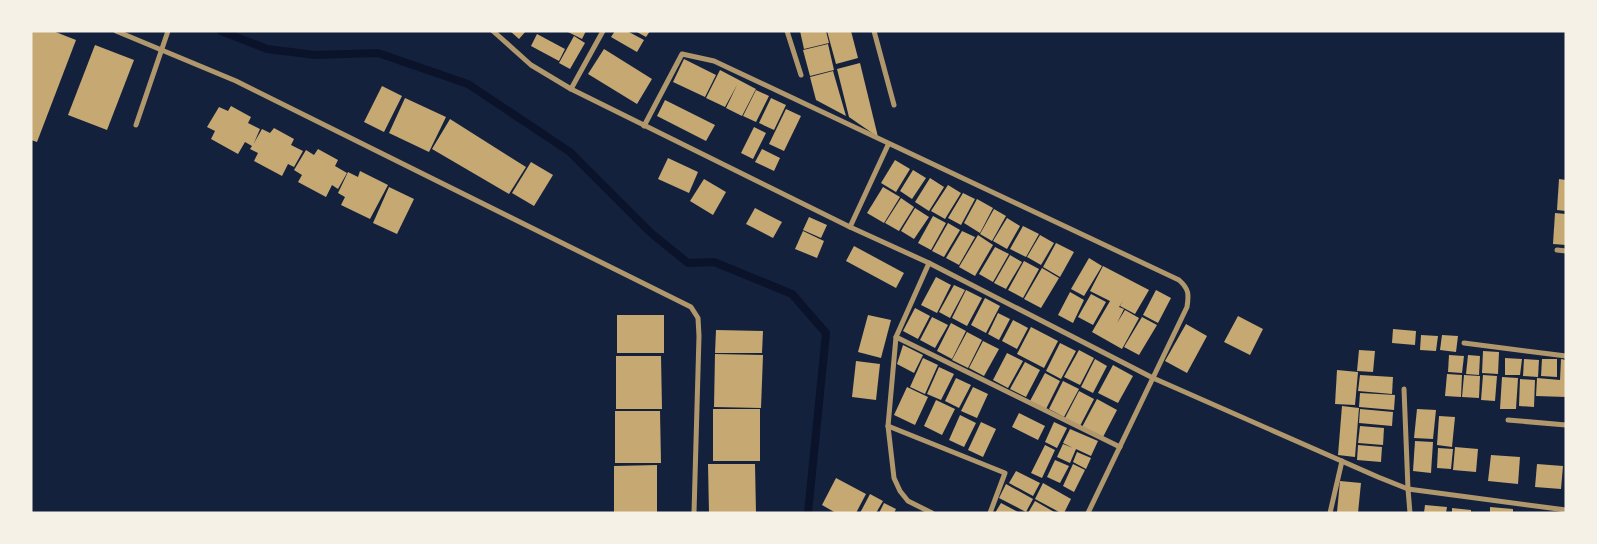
<svg xmlns="http://www.w3.org/2000/svg" width="1597" height="544" viewBox="0 0 1597 544" font-family="Montserrat,sans-serif">
<rect width="100%" height="100%" fill="#14213d"/>
<g fill="none" stroke-linecap="round" stroke-linejoin="round">
<path stroke="#0b132b" stroke-width="8" d="M 221,31 L 267,49 L 315,55 L 378,53 L 468,84 L 570,152 L 651,233 L 688,263 L 714,262 L 792,294 L 826,333 L 808,513"/>
</g>
<g fill="#c6a872">
<path d="M 32,31 L 53,31 L 76,40 L 37,142 L 31,140 Z"/>
<path d="M 510,31 L 526,31 L 519,39 Z"/>
<path d="M 566,31 L 586,31 L 582,39 Z"/>
<path d="M 615,31 L 627,31 L 644,40 L 637,52 L 611,37 Z"/>
<path d="M 635,31 L 650,31 L 646,37 Z"/>
<path d="M 800,31 L 826,31 L 829,43 L 804,49 Z"/>
<path d="M 827,31 L 851,31 L 858,58 L 836,64 Z"/>
<path d="M 537,34 L 565,49 L 559,61 L 531,46 Z"/>
<path d="M 574,36 L 585,43 L 570,69 L 559,63 Z"/>
<path d="M 828,44 L 834,70 L 810,76 L 803,50 Z"/>
<path d="M 95,45 L 134,60 L 107,130 L 68,115 Z"/>
<path d="M 604,49 L 652,79 L 637,104 L 588,74 Z"/>
<path d="M 684,59 L 716,75 L 705,97 L 673,82 Z"/>
<path d="M 860,63 L 878,137 L 849,117 L 837,69 Z"/>
<path d="M 720,70 L 756,89 L 742,116 L 726,108 L 737,85 L 725,107 L 706,98 Z"/>
<path d="M 833,71 L 846,116 L 816,100 L 810,77 Z"/>
<path d="M 382,86 L 402,96 L 384,132 L 364,122 Z"/>
<path d="M 756,90 L 769,96 L 756,122 L 743,116 Z"/>
<path d="M 405,98 L 446,117 L 429,152 L 389,133 Z"/>
<path d="M 771,98 L 786,105 L 774,130 L 759,123 Z"/>
<path d="M 665,100 L 715,125 L 706,141 L 657,116 Z"/>
<path d="M 231,106 L 251,117 L 248,123 L 260,129 L 254,143 L 262,129 L 270,133 L 274,128 L 294,139 L 291,145 L 303,151 L 294,167 L 288,164 L 282,176 L 254,161 L 258,153 L 250,149 L 252,146 L 245,142 L 238,154 L 211,139 L 215,131 L 207,127 L 219,107 L 228,111 Z"/>
<path d="M 786,109 L 801,116 L 784,151 L 769,144 Z"/>
<path d="M 450,119 L 526,167 L 509,194 L 432,149 Z"/>
<path d="M 754,127 L 766,133 L 753,159 L 741,153 Z"/>
<path d="M 318,149 L 338,160 L 335,166 L 347,173 L 338,189 L 332,185 L 326,197 L 298,182 L 302,175 L 294,170 L 306,150 L 314,155 Z"/>
<path d="M 762,149 L 780,158 L 774,171 L 755,162 Z"/>
<path d="M 668,158 L 698,172 L 689,193 L 658,179 Z"/>
<path d="M 895,160 L 910,169 L 896,192 L 881,183 Z"/>
<path d="M 531,162 L 553,175 L 534,206 L 512,193 Z"/>
<path d="M 913,170 L 926,178 L 912,199 L 900,191 Z"/>
<path d="M 360,171 L 388,185 L 370,219 L 341,205 L 345,197 L 338,193 L 348,172 L 358,177 Z"/>
<path d="M 930,178 L 944,187 L 929,211 L 915,202 Z"/>
<path d="M 704,179 L 726,192 L 713,215 L 690,201 Z"/>
<path d="M 1559,179 L 1566,180 L 1566,211 L 1557,210 Z"/>
<path d="M 948,185 L 961,193 L 945,219 L 931,211 Z"/>
<path d="M 389,187 L 414,199 L 397,234 L 373,223 Z"/>
<path d="M 883,187 L 900,197 L 884,223 L 867,213 Z"/>
<path d="M 963,193 L 975,199 L 961,225 L 948,218 Z"/>
<path d="M 901,198 L 914,207 L 899,231 L 885,223 Z"/>
<path d="M 977,199 L 993,208 L 980,233 L 964,223 Z"/>
<path d="M 755,208 L 782,222 L 773,238 L 746,224 Z"/>
<path d="M 915,208 L 929,217 L 914,239 L 901,231 Z"/>
<path d="M 994,209 L 1006,216 L 992,241 L 980,234 Z"/>
<path d="M 1555,213 L 1566,214 L 1566,245 L 1553,244 Z"/>
<path d="M 933,216 L 946,223 L 931,250 L 918,243 Z"/>
<path d="M 809,217 L 827,225 L 821,238 L 803,230 Z"/>
<path d="M 1007,218 L 1020,226 L 1007,249 L 993,241 Z"/>
<path d="M 948,223 L 960,230 L 944,257 L 932,251 Z"/>
<path d="M 1023,226 L 1039,234 L 1026,257 L 1010,249 Z"/>
<path d="M 803,231 L 824,241 L 817,258 L 795,249 Z"/>
<path d="M 962,231 L 975,237 L 959,265 L 946,258 Z"/>
<path d="M 978,235 L 993,245 L 975,276 L 959,267 Z"/>
<path d="M 1040,235 L 1054,243 L 1041,265 L 1027,257 Z"/>
<path d="M 1056,243 L 1074,252 L 1060,277 L 1043,267 Z"/>
<path d="M 854,246 L 904,273 L 896,288 L 846,261 Z"/>
<path d="M 995,247 L 1009,254 L 993,282 L 979,274 Z"/>
<path d="M 1010,255 L 1022,262 L 1006,289 L 994,283 Z"/>
<path d="M 1089,258 L 1102,266 L 1084,296 L 1071,289 Z"/>
<path d="M 1024,261 L 1039,269 L 1023,298 L 1008,290 Z"/>
<path d="M 1103,266 L 1149,290 L 1135,314 L 1120,306 L 1123,301 L 1119,307 L 1124,309 L 1117,323 L 1125,310 L 1139,318 L 1122,349 L 1092,332 L 1110,301 L 1090,291 Z"/>
<path d="M 1042,268 L 1059,278 L 1041,308 L 1024,299 Z"/>
<path d="M 936,277 L 951,285 L 937,313 L 921,305 Z"/>
<path d="M 954,285 L 965,290 L 950,318 L 939,312 Z"/>
<path d="M 966,290 L 982,298 L 967,326 L 952,318 Z"/>
<path d="M 1156,290 L 1171,298 L 1158,323 L 1143,315 Z"/>
<path d="M 1070,292 L 1084,300 L 1073,323 L 1058,315 Z"/>
<path d="M 1091,294 L 1106,302 L 1093,325 L 1078,317 Z"/>
<path d="M 985,298 L 1000,306 L 986,333 L 971,325 Z"/>
<path d="M 915,308 L 930,316 L 918,339 L 903,331 Z"/>
<path d="M 998,313 L 1010,319 L 999,340 L 988,334 Z"/>
<rect x="617" y="315" width="47" height="38"/>
<path d="M 868,315 L 891,320 L 881,358 L 858,352 Z"/>
<path d="M 1238,316 L 1263,329 L 1250,355 L 1224,342 Z"/>
<path d="M 932,317 L 948,325 L 935,348 L 920,340 Z"/>
<path d="M 1142,317 L 1157,325 L 1139,355 L 1124,347 Z"/>
<path d="M 1013,320 L 1028,328 L 1017,349 L 1002,341 Z"/>
<path d="M 951,323 L 966,331 L 952,359 L 937,351 Z"/>
<path d="M 1186,324 L 1207,336 L 1187,373 L 1165,361 Z"/>
<path d="M 1031,327 L 1058,341 L 1044,368 L 1017,354 Z"/>
<path d="M 1393,329 L 1416,331 L 1415,345 L 1392,343 Z"/>
<path d="M 716,330 L 763,331 L 762,353 L 715,353 Z"/>
<path d="M 967,332 L 982,340 L 968,368 L 952,360 Z"/>
<path d="M 1421,335 L 1438,336 L 1436,351 L 1420,350 Z"/>
<path d="M 1442,335 L 1458,336 L 1456,352 L 1440,350 Z"/>
<path d="M 983,341 L 999,349 L 984,376 L 969,368 Z"/>
<path d="M 1060,343 L 1076,351 L 1061,379 L 1046,371 Z"/>
<path d="M 903,345 L 923,355 L 914,373 L 897,364 Z"/>
<path d="M 1079,350 L 1094,358 L 1080,385 L 1064,377 Z"/>
<path d="M 1359,350 L 1375,351 L 1373,372 L 1357,371 Z"/>
<path d="M 1483,351 L 1499,352 L 1498,374 L 1482,373 Z"/>
<path d="M 1007,353 L 1023,361 L 1008,388 L 993,380 Z"/>
<path d="M 715,354 L 763,355 L 761,408 L 714,407 Z"/>
<path d="M 1449,355 L 1464,356 L 1462,373 L 1448,372 Z"/>
<path d="M 1468,355 L 1480,356 L 1479,375 L 1466,374 Z"/>
<path d="M 616,356 L 661,356 L 662,409 L 616,409 Z"/>
<path d="M 923,358 L 938,365 L 925,394 L 910,387 Z"/>
<path d="M 1505,358 L 1522,359 L 1520,375 L 1505,375 Z"/>
<path d="M 1095,359 L 1107,366 L 1093,393 L 1081,387 Z"/>
<path d="M 1524,359 L 1539,360 L 1538,377 L 1523,376 Z"/>
<path d="M 1542,359 L 1557,359 L 1557,377 L 1541,376 Z"/>
<path d="M 1561,359 L 1566,360 L 1566,397 L 1536,396 L 1537,378 L 1560,380 Z"/>
<path d="M 856,361 L 880,364 L 876,400 L 852,397 Z"/>
<path d="M 1025,362 L 1040,370 L 1026,397 L 1010,389 Z"/>
<path d="M 1113,365 L 1133,376 L 1118,403 L 1098,393 Z"/>
<path d="M 939,367 L 954,374 L 941,400 L 927,394 Z"/>
<path d="M 1337,370 L 1358,372 L 1355,405 L 1335,404 Z"/>
<path d="M 1045,373 L 1060,381 L 1046,409 L 1030,401 Z"/>
<path d="M 1447,374 L 1462,375 L 1461,397 L 1445,396 Z"/>
<path d="M 1360,375 L 1393,377 L 1392,394 L 1358,391 Z"/>
<path d="M 1464,375 L 1480,376 L 1479,398 L 1462,397 Z"/>
<path d="M 1483,375 L 1497,376 L 1495,401 L 1481,400 Z"/>
<path d="M 1502,377 L 1518,378 L 1516,409 L 1500,409 Z"/>
<path d="M 956,378 L 971,385 L 959,408 L 945,401 Z"/>
<path d="M 1520,379 L 1535,380 L 1534,407 L 1519,406 Z"/>
<path d="M 1063,381 L 1079,389 L 1064,417 L 1049,409 Z"/>
<path d="M 907,387 L 928,397 L 915,425 L 894,415 Z"/>
<path d="M 973,387 L 988,394 L 977,418 L 961,411 Z"/>
<path d="M 1079,391 L 1094,399 L 1080,426 L 1065,418 Z"/>
<path d="M 1360,393 L 1395,395 L 1394,410 L 1359,407 Z"/>
<path d="M 1097,399 L 1117,410 L 1103,437 L 1082,427 Z"/>
<path d="M 936,400 L 955,409 L 942,435 L 924,426 Z"/>
<path d="M 1342,406 L 1359,408 L 1355,457 L 1338,455 Z"/>
<rect x="713" y="409" width="47" height="52"/>
<path d="M 1360,409 L 1393,412 L 1392,426 L 1359,423 Z"/>
<path d="M 1417,409 L 1436,410 L 1433,439 L 1414,438 Z"/>
<path d="M 615,411 L 660,411 L 661,463 L 615,463 Z"/>
<path d="M 1019,413 L 1045,426 L 1038,440 L 1012,427 Z"/>
<path d="M 960,415 L 976,423 L 964,447 L 949,440 Z"/>
<path d="M 1439,416 L 1455,417 L 1452,447 L 1437,445 Z"/>
<path d="M 981,422 L 996,429 L 983,457 L 968,450 Z"/>
<path d="M 1054,422 L 1067,428 L 1057,448 L 1045,442 Z"/>
<path d="M 1360,426 L 1384,428 L 1383,445 L 1358,443 Z"/>
<path d="M 1070,429 L 1098,441 L 1091,456 L 1076,449 L 1070,463 L 1057,457 L 1063,444 L 1073,448 L 1063,443 Z"/>
<path d="M 1415,441 L 1433,442 L 1431,473 L 1413,471 Z"/>
<path d="M 1045,445 L 1055,450 L 1042,478 L 1031,473 Z"/>
<path d="M 1358,445 L 1382,447 L 1381,462 L 1357,460 Z"/>
<path d="M 1455,447 L 1478,449 L 1476,472 L 1453,470 Z"/>
<path d="M 1438,448 L 1453,449 L 1451,469 L 1437,468 Z"/>
<path d="M 1077,452 L 1091,458 L 1086,469 L 1073,462 Z"/>
<path d="M 1491,455 L 1520,457 L 1518,484 L 1488,481 Z"/>
<path d="M 1055,460 L 1069,466 L 1060,483 L 1047,477 Z"/>
<path d="M 708,464 L 755,464 L 756,513 L 709,513 Z"/>
<path d="M 1073,464 L 1085,470 L 1074,492 L 1063,486 Z"/>
<path d="M 1537,464 L 1563,466 L 1561,489 L 1535,487 Z"/>
<path d="M 657,465 L 657,513 L 614,513 L 614,466 Z"/>
<path d="M 1016,471 L 1040,483 L 1033,496 L 1009,483 Z"/>
<path d="M 836,478 L 866,494 L 856,513 L 836,513 L 822,505 Z"/>
<path d="M 1340,481 L 1361,483 L 1358,513 L 1337,512 Z"/>
<path d="M 1043,483 L 1071,499 L 1064,513 L 1061,513 L 1035,499 Z"/>
<path d="M 1006,484 L 1033,499 L 1026,512 L 999,498 Z"/>
<path d="M 870,494 L 883,501 L 876,513 L 860,513 Z"/>
<path d="M 1035,501 L 1056,513 L 1028,513 Z"/>
<path d="M 884,503 L 896,509 L 894,513 L 879,513 Z"/>
<path d="M 1001,503 L 1020,513 L 995,513 Z"/>
<path d="M 1425,505 L 1447,507 L 1446,513 L 1424,513 Z"/>
<path d="M 1490,507 L 1513,509 L 1513,513 L 1490,513 Z"/>
<path d="M 1452,508 L 1471,510 L 1471,513 L 1452,513 Z"/>
</g>
<g fill="none" stroke-linecap="round" stroke-linejoin="round">
<g stroke="#b1986c" stroke-width="5">
<path d="M 116,31 L 236,81 L 691,307 L 698,318 L 699,336 L 694,513"/>
<path d="M 493,31 L 531,65 L 571,89 L 850,227 L 929,263 L 1153,378 L 1378,477 L 1408,489 L 1566,510"/>
<path d="M 787,31 L 801,75"/>
<path d="M 874,31 L 894,105"/>
<path d="M 571,89 L 603,31"/>
<path d="M 136,125 L 168,31"/>
<path d="M 644,126 L 682,54 L 714,61 L 1179,280 C 1189,289 1189,294 1187,307 L 1088,513"/>
<path d="M 850,227 L 888,145"/>
<path d="M 1557,250 L 1566,251"/>
<path d="M 929,263 L 896,337 L 888,426 L 894,478 L 900,491 L 908,501 L 932,513"/>
<path d="M 896,337 L 1120,447"/>
<path d="M 1464,343 L 1566,356"/>
<path d="M 1404,389 L 1408,489 L 1410,513"/>
<path d="M 1508,420 L 1566,425"/>
<path d="M 888,426 L 1005,473 L 990,513"/>
<path d="M 1330,513 L 1342,461"/>
</g>
</g>
<rect width="1597" height="544" fill="none" stroke="#f6f1e7" stroke-width="65"/>
</svg>
